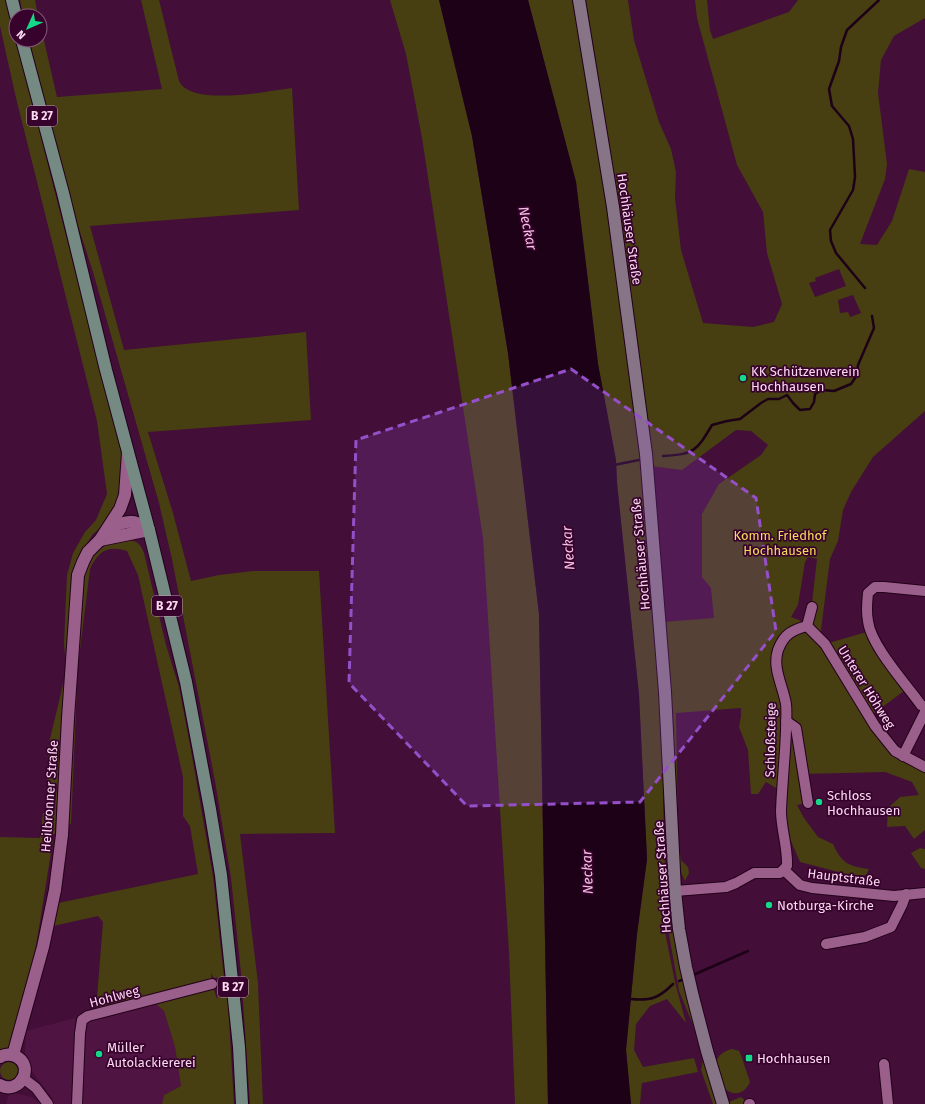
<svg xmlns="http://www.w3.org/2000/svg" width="925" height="1104" viewBox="0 0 925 1104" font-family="'Fira Sans',sans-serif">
<rect width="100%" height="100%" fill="#430e37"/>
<path fill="#501443" d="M 157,1002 L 164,1011 L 175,1047 L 181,1086 L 164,1095 L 162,1104 L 6,1104 L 9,1095 L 15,1093 L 31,1097 L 38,1102 L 53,1099 L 33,1073 L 25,1055 L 26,1031 L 75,1018 L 76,1023 Z"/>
<g fill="#473e12" fill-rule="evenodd">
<path d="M 0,0 L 6,0 L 121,452 L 123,472 L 122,495 L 106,523 L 93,534 L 80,554 L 66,666 L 64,644 L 67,575 L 73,553 L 85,532 L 96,520 L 107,494 L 97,421 L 16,98 L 0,26 Z"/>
<path d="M 20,0 L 35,0 L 38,16 L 23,16 Z"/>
<path d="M 141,0 L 159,0 L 179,81 C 191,107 268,91 292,88 L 299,210 L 90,226 L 124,350 L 306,332 L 311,420 L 148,432 L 173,513 L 191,581 L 219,575 L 253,571 L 319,571 L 335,833 L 240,834 L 258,983 L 263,1104 L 250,1104 L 241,973 L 231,878 L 215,781 L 172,559 L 159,503 L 93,272 L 78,226 L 29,40 L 40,40 L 40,23 L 57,97 L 162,89 Z"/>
<path d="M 390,0 L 439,0 L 472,136 L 508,353 L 539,614 L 548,1104 L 515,1104 L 509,952 L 483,538 L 422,138 L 406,54 Z"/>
<path d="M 528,0 L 628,0 L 634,40 L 659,122 L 671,149 L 676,172 L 675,198 L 681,250 L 703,323 L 753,327 L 774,322 L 782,304 L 767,253 L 763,212 L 737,165 L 697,18 L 695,0 L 707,0 L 710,30 L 713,39 L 789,12 L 798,0 L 925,0 L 925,18 L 894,36 L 881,60 L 878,93 L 887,164 L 885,179 L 860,244 L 877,245 L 892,221 L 909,169 L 925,172 L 925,411 L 873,457 L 851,492 L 843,510 L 838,541 L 830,559 L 820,638 L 825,644 L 870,631 L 908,688 L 869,717 L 895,751 L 925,760 L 925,830 L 914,839 L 905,826 L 887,827 L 888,808 L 900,797 L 919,795 L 912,782 L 885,772 L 803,774 L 808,803 L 797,805 L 804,818 L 818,837 L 833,844 C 842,864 849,866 869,869 L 866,875 L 850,875 L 800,862 L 791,841 L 783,832 L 782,797 L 776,788 L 766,782 L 758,794 L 751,794 L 748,750 L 739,727 L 741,716 L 741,708 L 676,713 L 678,834 L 681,860 L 688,867 L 689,873 L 685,881 L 677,864 L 664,622 L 714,618 L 711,588 L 702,577 L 702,514 L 719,484 L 761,455 L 768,445 L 751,431 L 736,430 L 682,470 L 651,466 L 659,693 L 666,794 L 663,799 L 666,898 L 664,909 L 663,922 L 675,982 L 686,1023 L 667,999 L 650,1006 L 636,1024 L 634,1050 L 643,1067 L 694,1058 L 698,1072 L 642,1083 L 640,1104 L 631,1104 L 626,1050 L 637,934 L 647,859 L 639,695 L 617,483 L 616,460 L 598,364 L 576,182 ZM 839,269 L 846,286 L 815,297 L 809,283 L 816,281 L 815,278 ZM 853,295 L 861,313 L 850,317 L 848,312 L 840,313 L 838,300 ZM 808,557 L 817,559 L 809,629 L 799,620 L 791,617 L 798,605 L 805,562 Z"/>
<path d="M 125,539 C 136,541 140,542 144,553 L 166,645 L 179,687 L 192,756 L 213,876 L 224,977 L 214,978 L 211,973 L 212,984 L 217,999 L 218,987 L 227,986 L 234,1104 L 162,1104 L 164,1095 L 181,1086 L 175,1047 L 164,1011 L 151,999 L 96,1010 L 103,922 L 98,916 L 53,926 L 58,903 L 198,874 L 190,826 L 183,816 L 183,777 L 138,575 L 127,551 C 108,545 98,551 90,569 L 78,666 L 71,824 L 68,825 L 76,667 L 85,570 C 95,550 102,544 125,539 Z"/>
<path d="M 65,676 L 55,834 L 41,838 L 53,840 L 37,940 L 15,1047 L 0,1057 L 0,837 L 40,838 L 43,813 L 54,813 L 57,786 L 47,782 L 49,743 Z"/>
<path d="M 920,848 L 925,849 L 925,869 L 921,868 L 911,853 Z"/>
<path d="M 670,917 L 673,923 L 724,1104 L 741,1097 L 749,1104 L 713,1104 L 701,1070 L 703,1060 L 693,1025 L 679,991 L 669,935 Z"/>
<path d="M 732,1049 L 739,1051 L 741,1055 L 750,1082 C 745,1093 735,1097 725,1089 L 716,1064 C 717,1055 724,1051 732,1049 Z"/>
<circle cx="9" cy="1071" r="9"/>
</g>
<path fill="#1d0217" d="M 439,0 L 528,0 L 576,182 L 598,364 L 616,460 L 617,483 L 639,695 L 647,859 L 637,934 L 626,1050 L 631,1104 L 548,1104 L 539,614 L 508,353 L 472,136 Z"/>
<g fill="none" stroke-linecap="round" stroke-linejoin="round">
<g stroke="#1d0217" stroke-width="2.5">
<path d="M 865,288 L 836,253 L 831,241 L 830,230 L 853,190 L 855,177 L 853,139 L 849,126 L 832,106 L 829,89 L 839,61 L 841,47 L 847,30 L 879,0"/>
<path d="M 663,456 C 694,454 696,452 712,425 L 727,421 L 740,419 L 761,403 L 768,399 L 779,399 L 787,395 L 793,403 L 800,410 L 810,409 L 814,402 L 815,394 L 822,390 L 834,391 L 851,384 L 857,375 L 858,365 L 874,328 L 872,316"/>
<path d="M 614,465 L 639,460"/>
<path d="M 693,975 L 748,951"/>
<path d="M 679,981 L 682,980"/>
<path d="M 631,999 C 651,1001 659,998 673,984"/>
</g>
<g stroke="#23001b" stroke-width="12">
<g id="minor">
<path d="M 925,591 L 884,587 L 875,587 L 868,593 C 867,603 866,612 868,621 C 871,646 906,684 921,705 L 925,707"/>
<path d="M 807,626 L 825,644 L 875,726 L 895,751 L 925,767"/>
<path d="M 807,626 L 812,607"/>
<path d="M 786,721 L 796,728 L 808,803"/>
<path d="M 903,756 L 925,712"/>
<path d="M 784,870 L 800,885 L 812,888 L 894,896 L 925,893"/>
<path d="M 675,891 L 726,887 L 736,883 L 754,873 L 780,873 L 787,866 C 788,848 781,829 781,811 C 782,784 785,758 786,731 C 786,722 787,712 786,704 C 783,686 772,668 778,650 C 784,634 792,630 807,626"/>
<path d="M 826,944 L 865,937 L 891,927 L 902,905 L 906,894"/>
<path d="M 884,1064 L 888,1104"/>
<path d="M 23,1078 L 36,1088 L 48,1104"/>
<path d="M 77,1104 L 80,1033 L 82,1020 L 88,1016 L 212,984"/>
<path d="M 749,1104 L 750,1104"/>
</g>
</g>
<g stroke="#23001b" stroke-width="14">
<g id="tertiary">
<path d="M 109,528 C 125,521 134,518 149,530"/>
<path d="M 100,540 L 149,530"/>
<path d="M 13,1055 L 43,947 L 55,890 L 62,835 L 68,718 L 78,575 L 83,562 L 88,552 L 100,540 L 120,509 L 125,495 L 128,453"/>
<path d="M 0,1057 C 5,1054 10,1054 15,1056 C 36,1065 20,1096 0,1085"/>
</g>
</g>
<g stroke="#23001b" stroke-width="14">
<path id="secondary" d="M 579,0 L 613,207 L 646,454 L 665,692 L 675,891 L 679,929 L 686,967 L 693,997 L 707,1051 L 723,1104"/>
</g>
<g stroke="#23001b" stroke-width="14">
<g id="primary">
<path d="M 12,0 L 16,16"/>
<path d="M 22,40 L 63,193 L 106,370 L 149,530 L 186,682 L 210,809 L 221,875 L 239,1047 L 242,1104"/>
</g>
</g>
<use href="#minor" stroke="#9a5f8a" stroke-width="10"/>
<use href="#tertiary" stroke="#9a5f8a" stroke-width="12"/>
<use href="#secondary" stroke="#877486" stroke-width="12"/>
<use href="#primary" stroke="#748a82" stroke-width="12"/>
</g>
<path fill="#954fc9" fill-opacity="0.2" stroke="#954fc9" stroke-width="3" stroke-dasharray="8 5" stroke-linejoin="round" d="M 571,369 L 756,498 L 776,631 L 640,802 L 467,806 L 349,683 L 356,440 Z"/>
<g fill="#13d989" stroke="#37032d" stroke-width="1.5">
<circle cx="743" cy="378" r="4"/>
<circle cx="819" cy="802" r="4"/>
<circle cx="769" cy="905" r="4"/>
<circle cx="99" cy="1054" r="4"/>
<rect x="745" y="1054" width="8" height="8" rx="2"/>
</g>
<g text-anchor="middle" stroke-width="3.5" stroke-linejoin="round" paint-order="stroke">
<g fill="#37032d" stroke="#c099b6" stroke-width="1">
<rect x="27" y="106" width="30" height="20" rx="3"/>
<rect x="152" y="596" width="30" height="20" rx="3"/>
<rect x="218" y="977" width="30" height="20" rx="3"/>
</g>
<g font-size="12" font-weight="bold" fill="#fbd9f0">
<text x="42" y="120">B 27</text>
<text x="167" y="610">B 27</text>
<text x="233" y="991">B 27</text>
</g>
<g font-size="13" fill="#fbd9f0" stroke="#37032d">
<text transform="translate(630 229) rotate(82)" y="5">Hochhäuser Straße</text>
<text transform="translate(640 554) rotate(-95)" y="5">Hochhäuser Straße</text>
<text transform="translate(867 687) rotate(58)" y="5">Unterer Höhweg</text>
<text transform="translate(770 740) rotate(-89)" y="5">Schloßsteige</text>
<text transform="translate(49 796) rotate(-86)" y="5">Heilbronner Straße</text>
<text transform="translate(662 877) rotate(-94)" y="5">Hochhäuser Straße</text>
<text transform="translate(844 877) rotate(7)" y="5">Hauptstraße</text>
<text transform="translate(114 996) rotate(-15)" y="5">Hohlweg</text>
</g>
<g font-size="13" fill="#fbd9f0" stroke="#37032d" text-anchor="start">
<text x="751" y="376">KK Schützenverein<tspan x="751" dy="15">Hochhausen</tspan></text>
<text x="827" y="800">Schloss<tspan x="827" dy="15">Hochhausen</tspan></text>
<text x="777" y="910">Notburga-Kirche</text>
<text x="107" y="1052">Müller<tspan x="107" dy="15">Autolackiererei</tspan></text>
<text x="757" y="1063">Hochhausen</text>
</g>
<g font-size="13" fill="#f7dc59" stroke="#37032d">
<text x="780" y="540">Komm. Friedhof<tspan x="780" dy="15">Hochhausen</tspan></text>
</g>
<g font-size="14" font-style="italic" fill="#f5c0e4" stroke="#37032d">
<text transform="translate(528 228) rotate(78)" y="5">Neckar</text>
<text transform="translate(568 548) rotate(-94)" y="5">Neckar</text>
<text transform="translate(587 872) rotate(-92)" y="5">Neckar</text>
</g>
</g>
<g transform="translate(28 28) rotate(225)"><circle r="19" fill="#37032d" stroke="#85597b"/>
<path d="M0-3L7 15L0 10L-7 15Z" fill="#13d989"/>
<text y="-6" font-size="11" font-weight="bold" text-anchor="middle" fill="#fbd9f0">N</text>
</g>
</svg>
